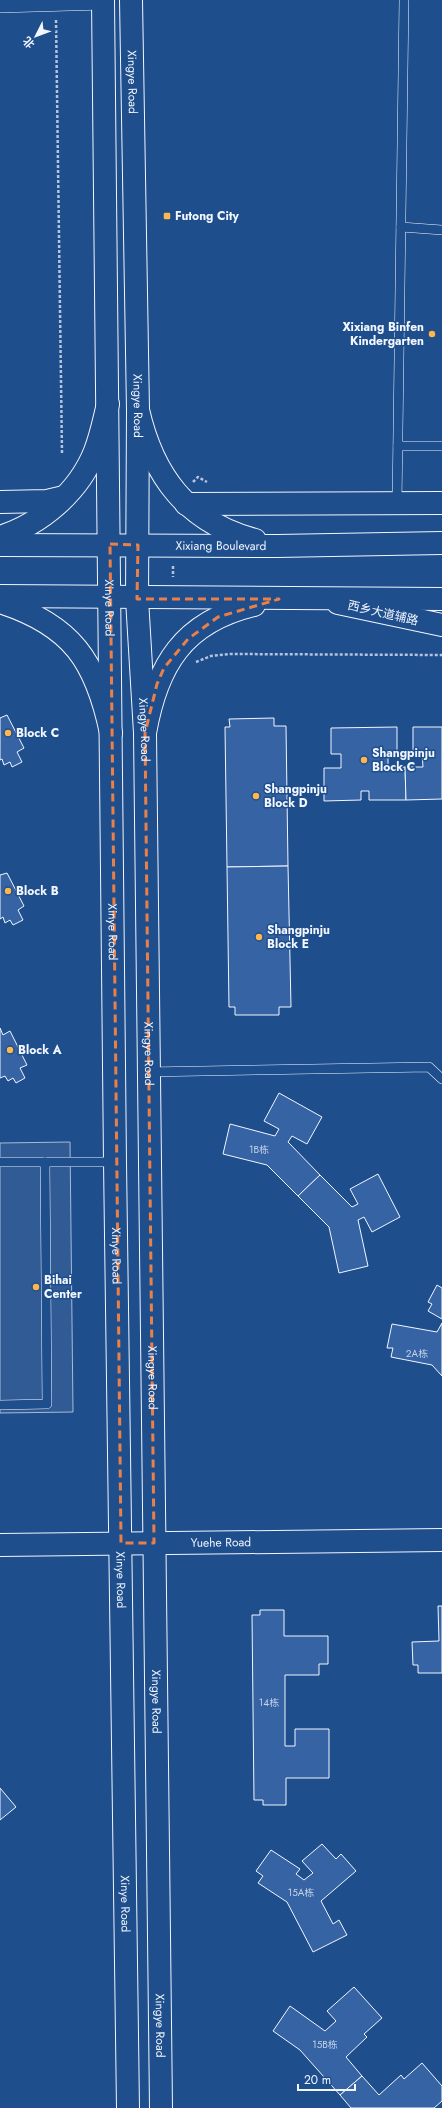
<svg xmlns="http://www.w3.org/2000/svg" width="442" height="2108" viewBox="0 0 442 2108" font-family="Jost,'Noto Sans SC',sans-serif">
<rect width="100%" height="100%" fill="#1f4e8c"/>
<path fill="#305b95" stroke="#a8bbd7" d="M 70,1142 L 73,1412 L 0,1413 L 0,1143 Z"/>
<g fill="#3563a3" stroke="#f2f6ff">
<path d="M 7,715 L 24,748 L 17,752 L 22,762 L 12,767 L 10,762 L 4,765 L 2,759 L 0,760 L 0,718 Z"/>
<path d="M 274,718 L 274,726 L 286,726 L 288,866 L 227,867 L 225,727 L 230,727 L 229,719 Z"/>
<path d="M 397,727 L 397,753 L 388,753 L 388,767 L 405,767 L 406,800 L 369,800 L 369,791 L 361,791 L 361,800 L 324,801 L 324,768 L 341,768 L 341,754 L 331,754 L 331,728 Z"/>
<path d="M 413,727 L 442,727 L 442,799 L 406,800 L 405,767 L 423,767 L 422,753 L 413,753 Z"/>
<path d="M 288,866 L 291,1007 L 279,1007 L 279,1015 L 235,1015 L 235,1007 L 229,1007 L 227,867 Z"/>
<path d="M 7,873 L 24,906 L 18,910 L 23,920 L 13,925 L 10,920 L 5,923 L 3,917 L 0,919 L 0,875 Z"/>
<path d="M 0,1028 L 3,1035 L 10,1031 L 27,1065 L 20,1068 L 25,1078 L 16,1083 L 13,1078 L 8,1081 L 5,1076 L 0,1078 Z"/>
<path d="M 279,1093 L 322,1117 L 307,1144 L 292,1136 L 288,1142 L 320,1175 L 298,1196 L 267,1165 L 223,1154 L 230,1124 L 275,1136 L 279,1129 L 264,1121 Z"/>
<path d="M 378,1174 L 400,1217 L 372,1232 L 364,1217 L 358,1220 L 368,1266 L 339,1273 L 329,1227 L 298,1196 L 320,1175 L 352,1207 L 358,1204 L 350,1189 Z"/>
<path d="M 437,1285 L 442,1288 L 442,1319 L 428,1311 L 432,1304 L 428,1302 Z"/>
<path d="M 442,1323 L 442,1376 L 432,1365 L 391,1357 L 393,1348 L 387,1348 L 392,1324 L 437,1332 Z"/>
<path d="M 438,1606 L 442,1606 L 442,1673 L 418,1673 L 418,1665 L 413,1665 L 412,1642 L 439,1641 Z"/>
<path d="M 260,1610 L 284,1610 L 284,1636 L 328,1636 L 328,1664 L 319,1664 L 319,1675 L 285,1675 L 285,1746 L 295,1746 L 295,1729 L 329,1729 L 329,1778 L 286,1778 L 286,1805 L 263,1805 L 263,1800 L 254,1800 L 252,1615 L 260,1615 Z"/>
<path d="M 0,1788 L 16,1807 L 0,1820 Z"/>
<path d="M 322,1844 L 336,1859 L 341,1854 L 356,1871 L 321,1901 L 333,1924 L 339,1920 L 347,1935 L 313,1952 L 287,1902 L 258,1883 L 263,1876 L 256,1871 L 271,1850 L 300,1869 L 296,1874 L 304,1880 L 313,1873 L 302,1861 Z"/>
<path d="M 354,1987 L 382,2018 L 364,2034 L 367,2037 L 346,2057 L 362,2076 L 340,2095 L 300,2050 L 273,2031 L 290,2006 L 325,2031 L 336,2021 L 327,2011 Z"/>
<path d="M 422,2063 L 442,2086 L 442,2101 L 434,2108 L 351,2108 L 340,2095 L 362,2076 L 379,2095 L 401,2075 L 404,2079 Z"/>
</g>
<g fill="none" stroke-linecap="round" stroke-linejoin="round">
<g stroke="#f2f6ff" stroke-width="10">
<g id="lane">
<path d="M 401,227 L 442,230"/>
<path d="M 398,446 L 442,446"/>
<path d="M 397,503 L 404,0"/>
<path d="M 148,1072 L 429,1067 L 442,1079"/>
<path d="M 0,1162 L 115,1162"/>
<path d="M 0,1405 L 47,1404 L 45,1162"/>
</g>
</g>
<g stroke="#f2f6ff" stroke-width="18">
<path id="street" d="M 0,4 L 104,1"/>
</g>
<g stroke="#f2f6ff" stroke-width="24">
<g id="secondary">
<path id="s1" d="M 103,0 L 115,1162 L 128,2108"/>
<path id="s2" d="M 131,0 L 138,410 L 137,599 L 145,733 L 161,2108"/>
<path d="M 338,603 L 442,625"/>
<path id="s3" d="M 0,1545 L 442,1540"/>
</g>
</g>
<g stroke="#f2f6ff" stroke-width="24">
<g id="primary">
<path d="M 138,410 C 153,476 187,522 255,540"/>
<path d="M 0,502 L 47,501 L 64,497"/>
<path d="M 186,504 L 442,503"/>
<path d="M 0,537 C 41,524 79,492 95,451 C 101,436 104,420 108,404"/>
<path id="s4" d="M 0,545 L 277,546 L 442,543"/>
<path d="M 0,596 L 442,599"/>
<path d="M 0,602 C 72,625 96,661 111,733"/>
<path d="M 145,733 C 157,665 183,622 254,605"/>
</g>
</g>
<g stroke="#b3c4dc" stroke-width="2.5" stroke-dasharray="3 2" stroke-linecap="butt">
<path d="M 56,20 L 62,453"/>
<path d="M 193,482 L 198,477 L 207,482"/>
<path d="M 173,566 L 173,577"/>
<path d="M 196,662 L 211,656 L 230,654 L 442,655"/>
</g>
<use href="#lane" stroke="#1f4e8c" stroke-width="9"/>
<use href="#street" stroke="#1f4e8c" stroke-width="17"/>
<use href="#secondary" stroke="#1f4e8c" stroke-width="22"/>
<use href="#primary" stroke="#1f4e8c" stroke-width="22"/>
</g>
<path fill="none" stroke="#ea8049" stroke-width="3" stroke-dasharray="8 5" stroke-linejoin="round" d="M 110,544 L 138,545 L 137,599 L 279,599 L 218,617 L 188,639 L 164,668 L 157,684 L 145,733 L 154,1543 L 121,1543 Z"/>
<g fill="#ffb74d" stroke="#1f4e8c" stroke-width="1.5">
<rect x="163" y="212" width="8" height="8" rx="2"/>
<circle cx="432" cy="334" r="4"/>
<circle cx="8" cy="733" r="4"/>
<circle cx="364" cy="760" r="4"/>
<circle cx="256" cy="796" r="4"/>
<circle cx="8" cy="891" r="4"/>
<circle cx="259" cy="937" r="4"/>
<circle cx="10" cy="1050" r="4"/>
<circle cx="36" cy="1287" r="4"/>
</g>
<g text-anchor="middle" stroke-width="3" stroke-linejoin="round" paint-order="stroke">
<g font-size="10" fill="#c3d1e8">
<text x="259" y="1153">1B栋</text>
<text x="417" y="1357">2A栋</text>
<text x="269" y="1706">14栋</text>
<text x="301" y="1896">15A栋</text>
<text x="325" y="2048">15B栋</text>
</g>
<g font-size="12" fill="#f2f6ff" stroke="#1f4e8c">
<text dy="4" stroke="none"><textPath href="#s2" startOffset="82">Xingye Road</textPath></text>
<text dy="4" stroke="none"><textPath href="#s2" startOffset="406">Xingye Road</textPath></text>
<text dy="4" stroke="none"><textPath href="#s4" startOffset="221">Xixiang Boulevard</textPath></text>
<text dy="4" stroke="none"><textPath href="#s1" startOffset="608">Xinye Road</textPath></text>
<text transform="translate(383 613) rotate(13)" y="4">西乡大道辅路</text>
<text dy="4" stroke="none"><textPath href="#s2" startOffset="730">Xingye Road</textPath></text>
<text dy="4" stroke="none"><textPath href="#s1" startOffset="932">Xinye Road</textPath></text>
<text dy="4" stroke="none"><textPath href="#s2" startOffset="1054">Xingye Road</textPath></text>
<text dy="4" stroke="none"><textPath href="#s1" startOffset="1256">Xinye Road</textPath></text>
<text dy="4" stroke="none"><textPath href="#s2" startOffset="1378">Xingye Road</textPath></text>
<text dy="4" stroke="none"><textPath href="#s3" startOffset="221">Yuehe Road</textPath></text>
<text dy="4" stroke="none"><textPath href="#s1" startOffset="1580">Xinye Road</textPath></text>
<text dy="4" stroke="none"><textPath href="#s2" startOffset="1702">Xingye Road</textPath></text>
<text dy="4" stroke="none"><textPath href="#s1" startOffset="1904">Xinye Road</textPath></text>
<text dy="4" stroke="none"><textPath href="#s2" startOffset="2026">Xingye Road</textPath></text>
</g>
<g font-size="12" font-weight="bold" fill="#f2f6ff" stroke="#1f4e8c" text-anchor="start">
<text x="175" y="220">Futong City</text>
<text x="424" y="331" text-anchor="end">Xixiang Binfen<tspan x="424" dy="14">Kindergarten</tspan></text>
<text x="16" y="737">Block C</text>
<text x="372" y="757">Shangpinju<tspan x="372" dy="14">Block C</tspan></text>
<text x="264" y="793">Shangpinju<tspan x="264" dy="14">Block D</tspan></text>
<text x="16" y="895">Block B</text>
<text x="267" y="934">Shangpinju<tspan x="267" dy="14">Block E</tspan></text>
<text x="18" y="1054">Block A</text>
<text x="44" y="1284">Bihai<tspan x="44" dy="14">Center</tspan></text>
</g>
</g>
<g transform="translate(36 36) rotate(228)" stroke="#1f4e8c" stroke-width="3" paint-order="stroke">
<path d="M0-3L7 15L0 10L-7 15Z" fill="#f2f6ff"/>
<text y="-6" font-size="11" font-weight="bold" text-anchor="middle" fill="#f2f6ff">北</text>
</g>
<path d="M298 2084v6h57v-6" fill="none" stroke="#f2f6ff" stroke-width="2"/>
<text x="304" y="2084" font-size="12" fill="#f2f6ff" stroke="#1f4e8c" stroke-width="3" paint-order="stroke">20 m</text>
</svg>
